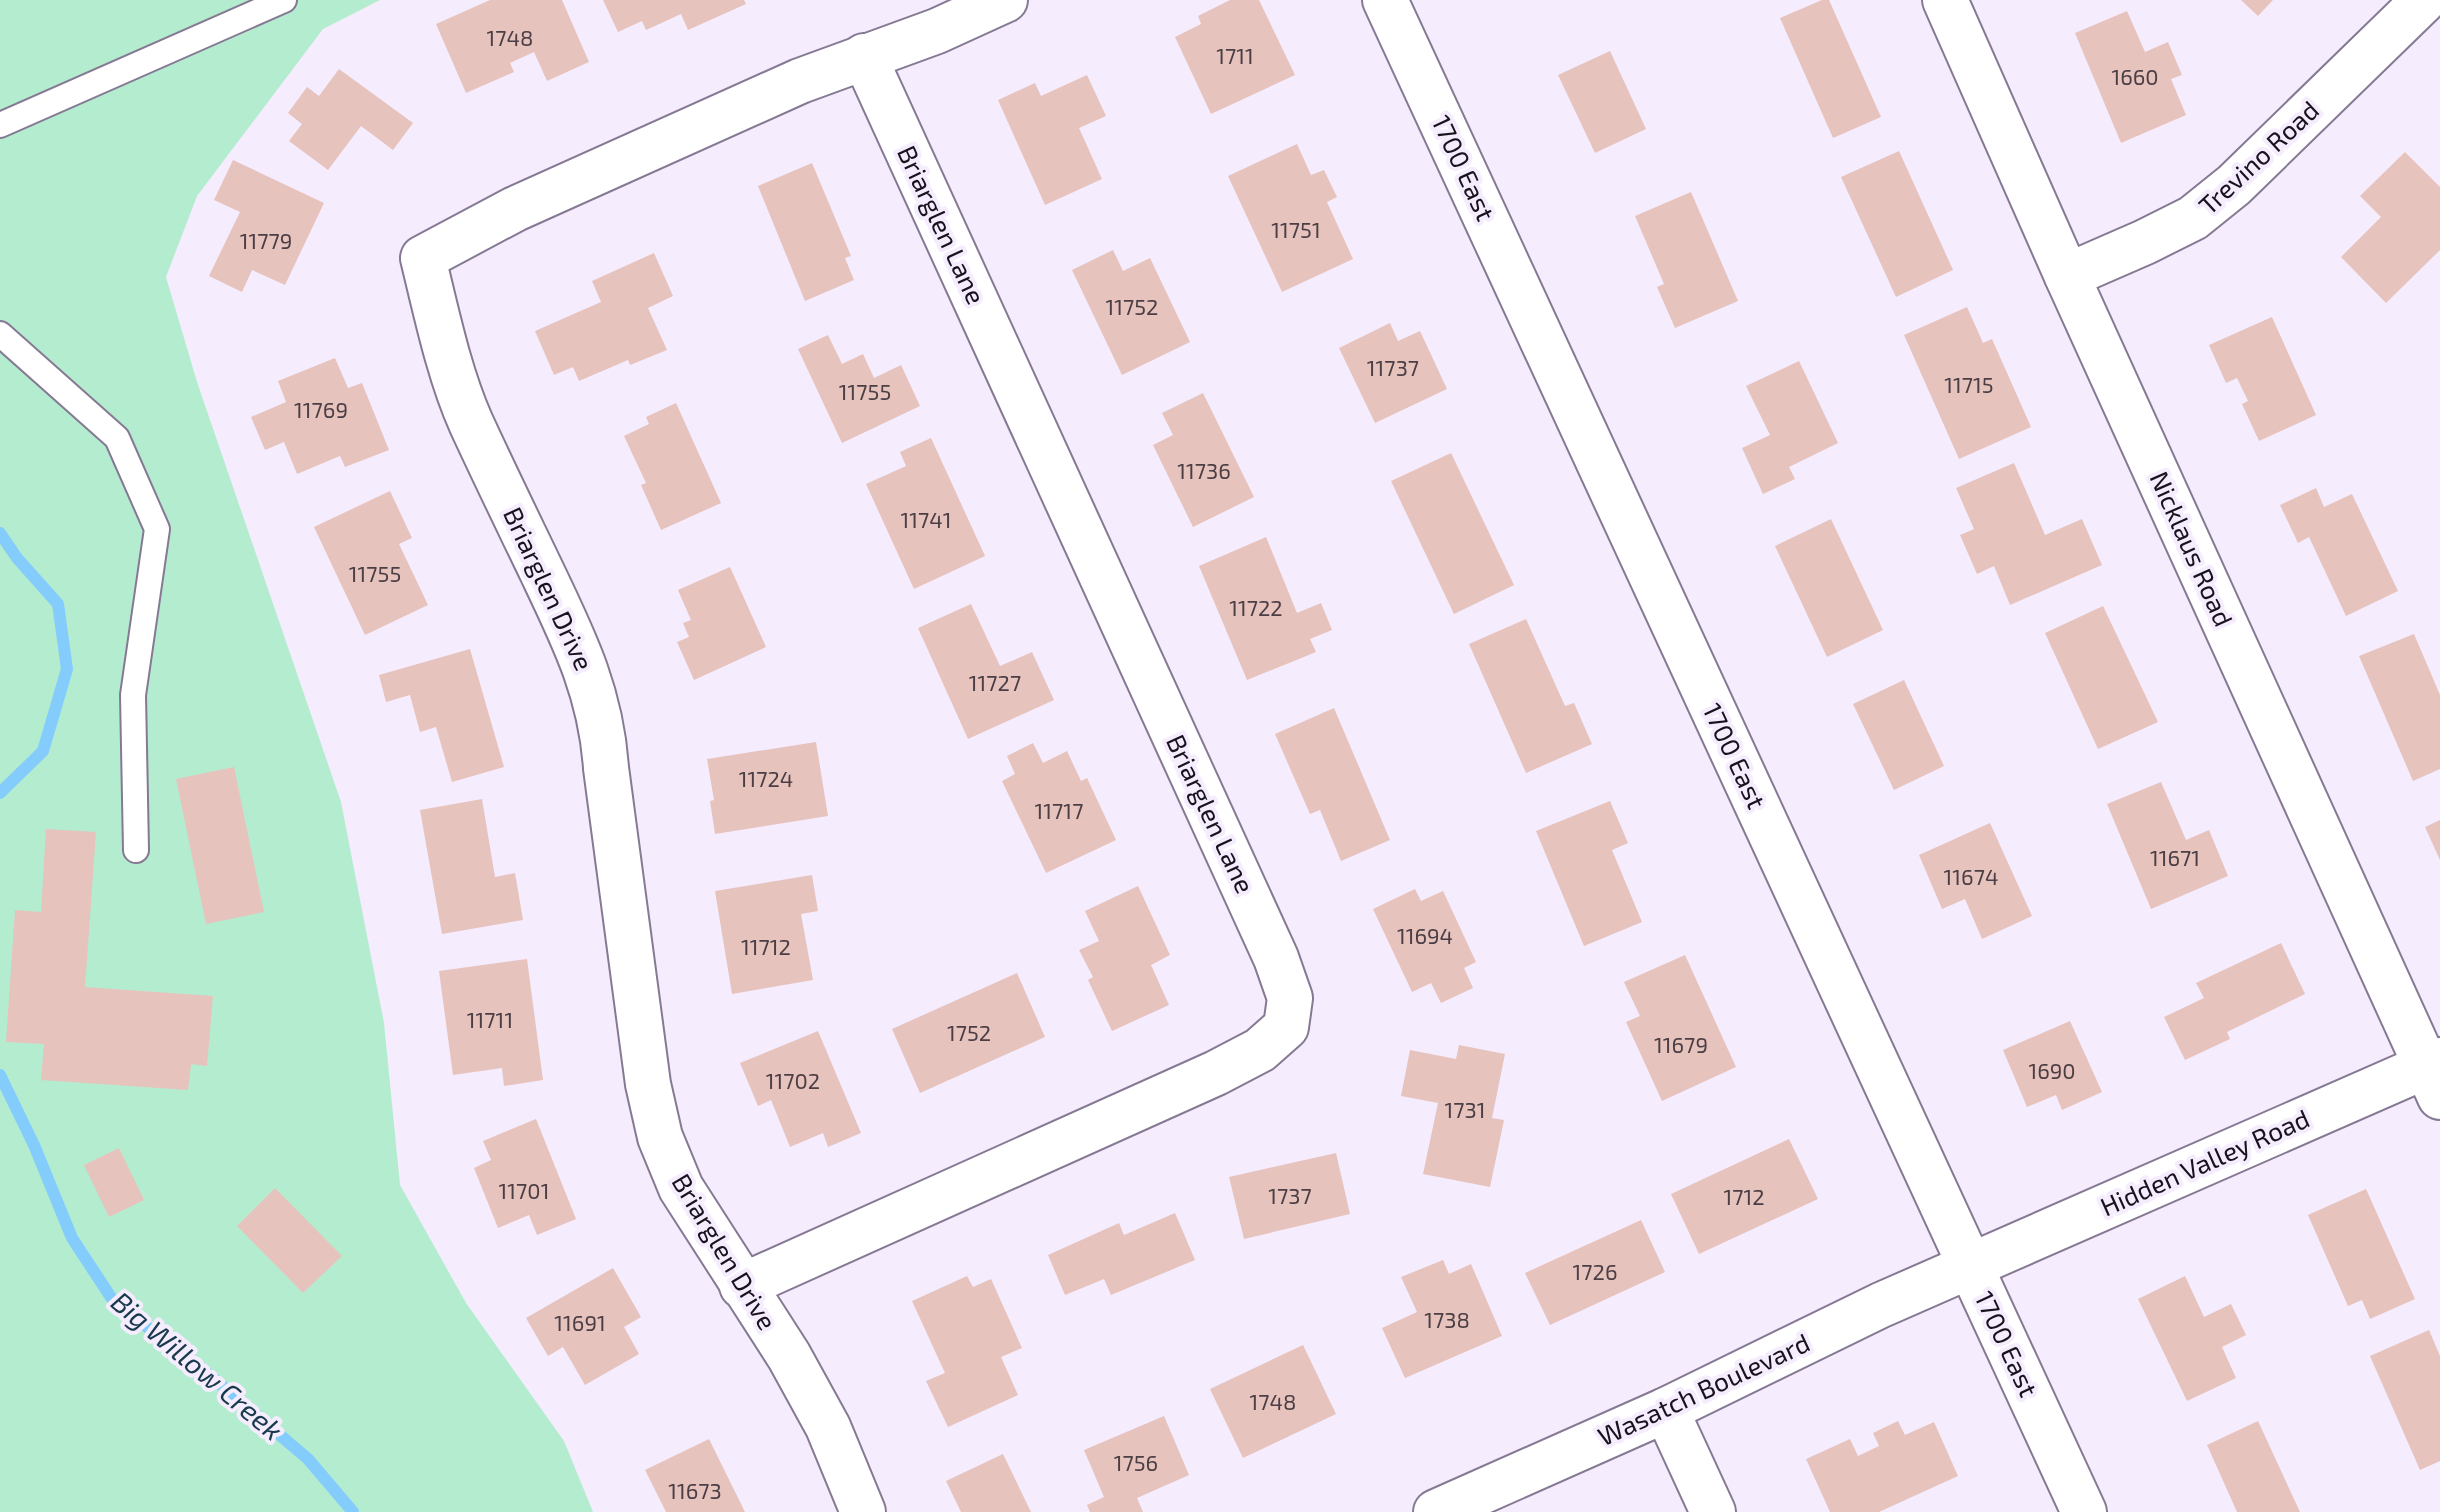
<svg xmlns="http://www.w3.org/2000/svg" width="2440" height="1512" viewBox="0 0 2440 1512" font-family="'Exo 2',sans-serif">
<rect width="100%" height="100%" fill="#f5ecfe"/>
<path fill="#b4ecd0" d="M 0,0 L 380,0 L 323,29 L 197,196 L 166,277 L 197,382 L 341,802 L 384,1023 L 400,1185 L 466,1303 L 564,1441 L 593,1512 L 0,1512 Z"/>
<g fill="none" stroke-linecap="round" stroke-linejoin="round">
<g stroke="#84ccfc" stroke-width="12">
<path d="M 0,533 L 17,558 L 58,604 L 67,669 L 43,751 L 0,793"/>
<path d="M 0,1075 L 34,1145 L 72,1238 L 114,1302 L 200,1367 L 308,1459 L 353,1512"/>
</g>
</g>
<g fill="#e7c3be">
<path d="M 490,0 L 562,0 L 589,62 L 547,81 L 534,52 L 510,63 L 514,72 L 466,93 L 436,24 Z"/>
<path d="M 603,0 L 744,0 L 746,4 L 688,30 L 681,14 L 646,30 L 642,21 L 618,32 Z"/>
<path d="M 1230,0 L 1259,0 L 1295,75 L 1211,114 L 1175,37 L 1201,24 L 1198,16 Z"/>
<path d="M 1822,0 L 1829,0 L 1881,117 L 1833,138 L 1780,18 Z"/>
<path d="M 2241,0 L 2273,0 L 2258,16 Z"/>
<path d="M 2127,11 L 2145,52 L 2168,42 L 2182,75 L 2171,79 L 2186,115 L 2121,143 L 2075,33 Z"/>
<path d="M 1610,51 L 1646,129 L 1595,153 L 1558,75 Z"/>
<path d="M 339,69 L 413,123 L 393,150 L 361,126 L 328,170 L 289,141 L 302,124 L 288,113 L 307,87 L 319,96 Z"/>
<path d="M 1087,75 L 1106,116 L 1079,128 L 1102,179 L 1045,205 L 998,100 L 1035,83 L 1041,96 Z"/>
<path d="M 1297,144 L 1311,175 L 1324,170 L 1337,197 L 1327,202 L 1353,259 L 1282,292 L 1228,176 Z"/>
<path d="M 1899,151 L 1953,270 L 1896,297 L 1841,177 Z"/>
<path d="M 2405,152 L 2440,187 L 2440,250 L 2386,303 L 2341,257 L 2381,217 L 2360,196 Z"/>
<path d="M 233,160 L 324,203 L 285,285 L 252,270 L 242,292 L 209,276 L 240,212 L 214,200 Z"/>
<path d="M 812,163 L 851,256 L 845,258 L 854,280 L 805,301 L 758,186 Z"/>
<path d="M 1691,192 L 1738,301 L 1675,328 L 1657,287 L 1664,284 L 1635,216 Z"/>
<path d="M 1113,250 L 1123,271 L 1150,258 L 1190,342 L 1122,375 L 1072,270 Z"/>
<path d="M 654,253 L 673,296 L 648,308 L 667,350 L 630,365 L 628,360 L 579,381 L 573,367 L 554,375 L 535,331 L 601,302 L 592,281 Z"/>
<path d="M 1967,307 L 1983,343 L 1992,339 L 2031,427 L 1959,459 L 1904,335 Z"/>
<path d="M 2272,317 L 2316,415 L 2259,441 L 2242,404 L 2248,401 L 2237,378 L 2226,383 L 2209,345 Z"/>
<path d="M 1390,323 L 1398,341 L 1420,331 L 1447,389 L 1375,423 L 1339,348 Z"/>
<path d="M 828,335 L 842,364 L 863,354 L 874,378 L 901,365 L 920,406 L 842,443 L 798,349 Z"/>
<path d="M 335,358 L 348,388 L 362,383 L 389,450 L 345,467 L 340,456 L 297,474 L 284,442 L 265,450 L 251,417 L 286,402 L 278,381 Z"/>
<path d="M 1799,361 L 1838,443 L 1789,467 L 1795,479 L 1763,494 L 1742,448 L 1770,435 L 1746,386 Z"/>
<path d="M 1203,393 L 1254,497 L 1193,527 L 1153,445 L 1173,435 L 1162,413 Z"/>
<path d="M 676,403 L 721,503 L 661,530 L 641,485 L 646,483 L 624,436 L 649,424 L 646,417 Z"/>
<path d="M 931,438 L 985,556 L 914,589 L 866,484 L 906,466 L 900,452 Z"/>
<path d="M 1451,453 L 1514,585 L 1454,614 L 1391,481 Z"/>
<path d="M 2014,463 L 2045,535 L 2082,519 L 2102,565 L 2010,605 L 1994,566 L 1977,574 L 1960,535 L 1974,529 L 1956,488 Z"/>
<path d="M 2316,488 L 2324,507 L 2352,494 L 2398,591 L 2346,616 L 2309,537 L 2298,543 L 2280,505 Z"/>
<path d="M 390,491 L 412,538 L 399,544 L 428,605 L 365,635 L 314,527 Z"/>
<path d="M 1831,519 L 1883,630 L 1827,657 L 1775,546 Z"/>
<path d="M 1266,537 L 1297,613 L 1321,603 L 1332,630 L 1310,639 L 1316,652 L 1247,680 L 1199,566 Z"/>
<path d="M 730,567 L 766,647 L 694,680 L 677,642 L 689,637 L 683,623 L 691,620 L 678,590 Z"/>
<path d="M 971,604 L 1000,666 L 1032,652 L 1054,700 L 968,739 L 918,628 Z"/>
<path d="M 2103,606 L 2158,722 L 2098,749 L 2045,633 Z"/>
<path d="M 1526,619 L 1565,706 L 1574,703 L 1592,744 L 1526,773 L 1469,644 Z"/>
<path d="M 2414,634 L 2440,695 L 2440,769 L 2413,781 L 2359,656 Z"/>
<path d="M 470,649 L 504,767 L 452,782 L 436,727 L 420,732 L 410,695 L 386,702 L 379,675 Z"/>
<path d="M 1904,680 L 1944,766 L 1894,790 L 1853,704 Z"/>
<path d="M 1334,708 L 1390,840 L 1341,861 L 1320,810 L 1310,814 L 1275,734 Z"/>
<path d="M 816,742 L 828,816 L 715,834 L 710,801 L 714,800 L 707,759 Z"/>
<path d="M 1033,743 L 1043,763 L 1067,751 L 1081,781 L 1087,778 L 1116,840 L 1046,873 L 1002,781 L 1015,774 L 1007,756 Z"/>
<path d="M 234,767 L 264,912 L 206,924 L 176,779 Z"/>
<path d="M 2161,782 L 2186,840 L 2209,830 L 2228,876 L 2151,909 L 2107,804 Z"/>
<path d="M 482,799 L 495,877 L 515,873 L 523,920 L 442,934 L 420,810 Z"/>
<path d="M 1610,801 L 1628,843 L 1612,850 L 1642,922 L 1584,946 L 1536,831 Z"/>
<path d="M 2440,820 L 2440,860 L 2425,827 Z"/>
<path d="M 1990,823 L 2032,916 L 1982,939 L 1965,899 L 1942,909 L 1919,855 Z"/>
<path d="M 46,829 L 96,832 L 85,987 L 213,996 L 207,1066 L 191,1064 L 188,1090 L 41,1080 L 44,1044 L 6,1042 L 15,910 L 41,912 Z"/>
<path d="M 812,875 L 818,911 L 801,914 L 813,980 L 732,994 L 715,891 Z"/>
<path d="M 1138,886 L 1170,955 L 1151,965 L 1169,1005 L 1112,1031 L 1088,980 L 1093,977 L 1079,950 L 1099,941 L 1085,911 Z"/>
<path d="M 1415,889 L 1421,901 L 1443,891 L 1476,962 L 1464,968 L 1473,988 L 1441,1003 L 1431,983 L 1412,992 L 1373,909 Z"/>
<path d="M 2281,943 L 2305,994 L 2227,1032 L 2230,1039 L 2185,1060 L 2164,1017 L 2204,998 L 2196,983 Z"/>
<path d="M 1685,955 L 1736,1067 L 1662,1101 L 1626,1022 L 1640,1016 L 1624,982 Z"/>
<path d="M 527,959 L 543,1080 L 504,1086 L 502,1068 L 453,1075 L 439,971 Z"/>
<path d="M 1017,973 L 1045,1037 L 920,1093 L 892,1029 Z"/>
<path d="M 2070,1021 L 2102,1092 L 2062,1110 L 2056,1095 L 2027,1107 L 2003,1050 Z"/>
<path d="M 818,1031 L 861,1133 L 828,1147 L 823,1133 L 790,1147 L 771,1100 L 758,1106 L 740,1063 Z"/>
<path d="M 1459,1045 L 1505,1054 L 1492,1118 L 1504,1120 L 1490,1187 L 1423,1174 L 1438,1103 L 1401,1096 L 1410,1050 L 1456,1059 Z"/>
<path d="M 536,1119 L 576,1219 L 537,1235 L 529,1215 L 498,1228 L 474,1168 L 491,1160 L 483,1141 Z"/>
<path d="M 1789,1139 L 1818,1199 L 1699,1254 L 1671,1194 Z"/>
<path d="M 119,1148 L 144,1200 L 109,1217 L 84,1165 Z"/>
<path d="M 1336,1153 L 1350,1214 L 1244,1239 L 1229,1177 Z"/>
<path d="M 275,1188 L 342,1256 L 303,1293 L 237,1226 Z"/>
<path d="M 2366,1189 L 2415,1299 L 2370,1319 L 2362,1300 L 2348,1306 L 2308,1215 Z"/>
<path d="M 1175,1213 L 1195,1260 L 1111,1295 L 1104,1279 L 1065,1295 L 1048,1255 L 1119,1223 L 1124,1235 Z"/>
<path d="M 1641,1220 L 1665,1272 L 1550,1325 L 1525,1273 Z"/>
<path d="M 1443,1260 L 1449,1274 L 1471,1264 L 1502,1336 L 1405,1378 L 1382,1328 L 1417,1312 L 1401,1277 Z"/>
<path d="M 613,1268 L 641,1317 L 624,1327 L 639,1354 L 585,1385 L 563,1347 L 548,1356 L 526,1318 Z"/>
<path d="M 967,1276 L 973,1287 L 991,1279 L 1022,1348 L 1001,1357 L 1018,1395 L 948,1427 L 926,1381 L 945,1373 L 912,1301 Z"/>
<path d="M 2185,1276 L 2204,1317 L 2231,1304 L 2246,1335 L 2222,1347 L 2236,1378 L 2187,1401 L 2138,1299 Z"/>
<path d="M 2429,1330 L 2440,1356 L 2440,1461 L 2420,1470 L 2370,1356 Z"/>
<path d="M 1303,1345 L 1336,1414 L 1243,1458 L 1210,1389 Z"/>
<path d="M 1164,1416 L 1189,1475 L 1137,1498 L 1143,1512 L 1090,1512 L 1087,1505 L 1104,1497 L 1084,1450 Z"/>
<path d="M 1898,1421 L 1905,1435 L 1934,1422 L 1958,1476 L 1879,1512 L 1830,1512 L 1806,1459 L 1850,1439 L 1858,1456 L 1879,1446 L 1873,1433 Z"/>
<path d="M 2258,1421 L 2300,1512 L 2237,1512 L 2207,1445 Z"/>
<path d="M 709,1439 L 745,1512 L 666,1512 L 645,1470 Z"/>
<path d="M 1003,1454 L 1031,1512 L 961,1512 L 946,1481 Z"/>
</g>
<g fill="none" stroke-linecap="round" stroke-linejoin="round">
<g stroke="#857993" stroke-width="28">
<g id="lane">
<path d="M 0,125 L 284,0"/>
<path d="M 0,334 L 117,438 L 157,529 L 133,695 L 136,850"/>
</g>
</g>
<g stroke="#857993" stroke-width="48">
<g id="street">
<path d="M 1945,0 L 2067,276 L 2440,1097"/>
<path d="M 2067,276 L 2145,242 L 2193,218 L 2234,185 L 2424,0"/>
<path d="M 742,1286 L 1216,1073 L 1260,1050 L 1286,1027 L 1290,998 L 1276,958 L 864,56"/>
<path d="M 1666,1410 L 1713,1512"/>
<path d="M 863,1512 L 828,1427 L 789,1356 L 681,1188 L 660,1137 L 648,1084 L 606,768 C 601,693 574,639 542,572 C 518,522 494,473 471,423 C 449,374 436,311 423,258 L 515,209 L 800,81 L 937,31 L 1005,0"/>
</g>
</g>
<g stroke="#857993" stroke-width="48">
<g id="secondary">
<path d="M 1385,0 L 2084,1512"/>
<path d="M 1436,1512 L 1666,1410 L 1881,1305 L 2440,1060"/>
</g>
</g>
<use href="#lane" stroke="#fff" stroke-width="24"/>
<use href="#street" stroke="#fff" stroke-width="44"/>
<use href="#secondary" stroke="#fff" stroke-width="44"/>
</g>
<g text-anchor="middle" stroke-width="8" stroke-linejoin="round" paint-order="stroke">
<g font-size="22" fill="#4b3e44">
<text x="510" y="46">1748</text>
<text x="1235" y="64">1711</text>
<text x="2135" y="85">1660</text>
<text x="1296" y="238">11751</text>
<text x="266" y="249">11779</text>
<text x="1132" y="315">11752</text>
<text x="1393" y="376">11737</text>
<text x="1969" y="393">11715</text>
<text x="865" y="400">11755</text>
<text x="321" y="418">11769</text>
<text x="1204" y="479">11736</text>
<text x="926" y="528">11741</text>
<text x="375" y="582">11755</text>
<text x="1256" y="616">11722</text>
<text x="995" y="691">11727</text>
<text x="766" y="787">11724</text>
<text x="1059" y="819">11717</text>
<text x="2175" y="866">11671</text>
<text x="1971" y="885">11674</text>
<text x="1425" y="944">11694</text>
<text x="766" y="955">11712</text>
<text x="490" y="1028">11711</text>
<text x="969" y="1041">1752</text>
<text x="1681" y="1053">11679</text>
<text x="2052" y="1079">1690</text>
<text x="793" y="1089">11702</text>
<text x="1465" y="1118">1731</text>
<text x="524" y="1199">11701</text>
<text x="1290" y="1204">1737</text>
<text x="1744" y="1205">1712</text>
<text x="1595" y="1280">1726</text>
<text x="1447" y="1328">1738</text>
<text x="580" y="1331">11691</text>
<text x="1273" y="1410">1748</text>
<text x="1136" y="1471">1756</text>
<text x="695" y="1499">11673</text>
</g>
<g font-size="26" fill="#17121c" stroke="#f5ecfe">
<text transform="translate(2259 158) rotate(-43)" y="9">Trevino Road</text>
<text transform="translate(1463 168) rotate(65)" y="9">1700 East</text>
<text transform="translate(941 225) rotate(65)" y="9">Briarglen Lane</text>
<text transform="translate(2191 549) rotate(66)" y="9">Nicklaus Road</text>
<text transform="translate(548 589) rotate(65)" y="9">Briarglen Drive</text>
<text transform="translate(1734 756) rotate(65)" y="9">1700 East</text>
<text transform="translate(1210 814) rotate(65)" y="9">Briarglen Lane</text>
<text transform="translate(2205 1163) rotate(-24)" y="9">Hidden Valley Road</text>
<text transform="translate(724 1252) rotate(59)" y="9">Briarglen Drive</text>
<text transform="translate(2006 1344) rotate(65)" y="9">1700 East</text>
<text transform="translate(1704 1390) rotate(-25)" y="9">Wasatch Boulevard</text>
</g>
<g font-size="28" font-style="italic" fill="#19394d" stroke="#f5ecfe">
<text transform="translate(197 1366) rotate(40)" y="10">Big Willow Creek</text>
</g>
</g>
</svg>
